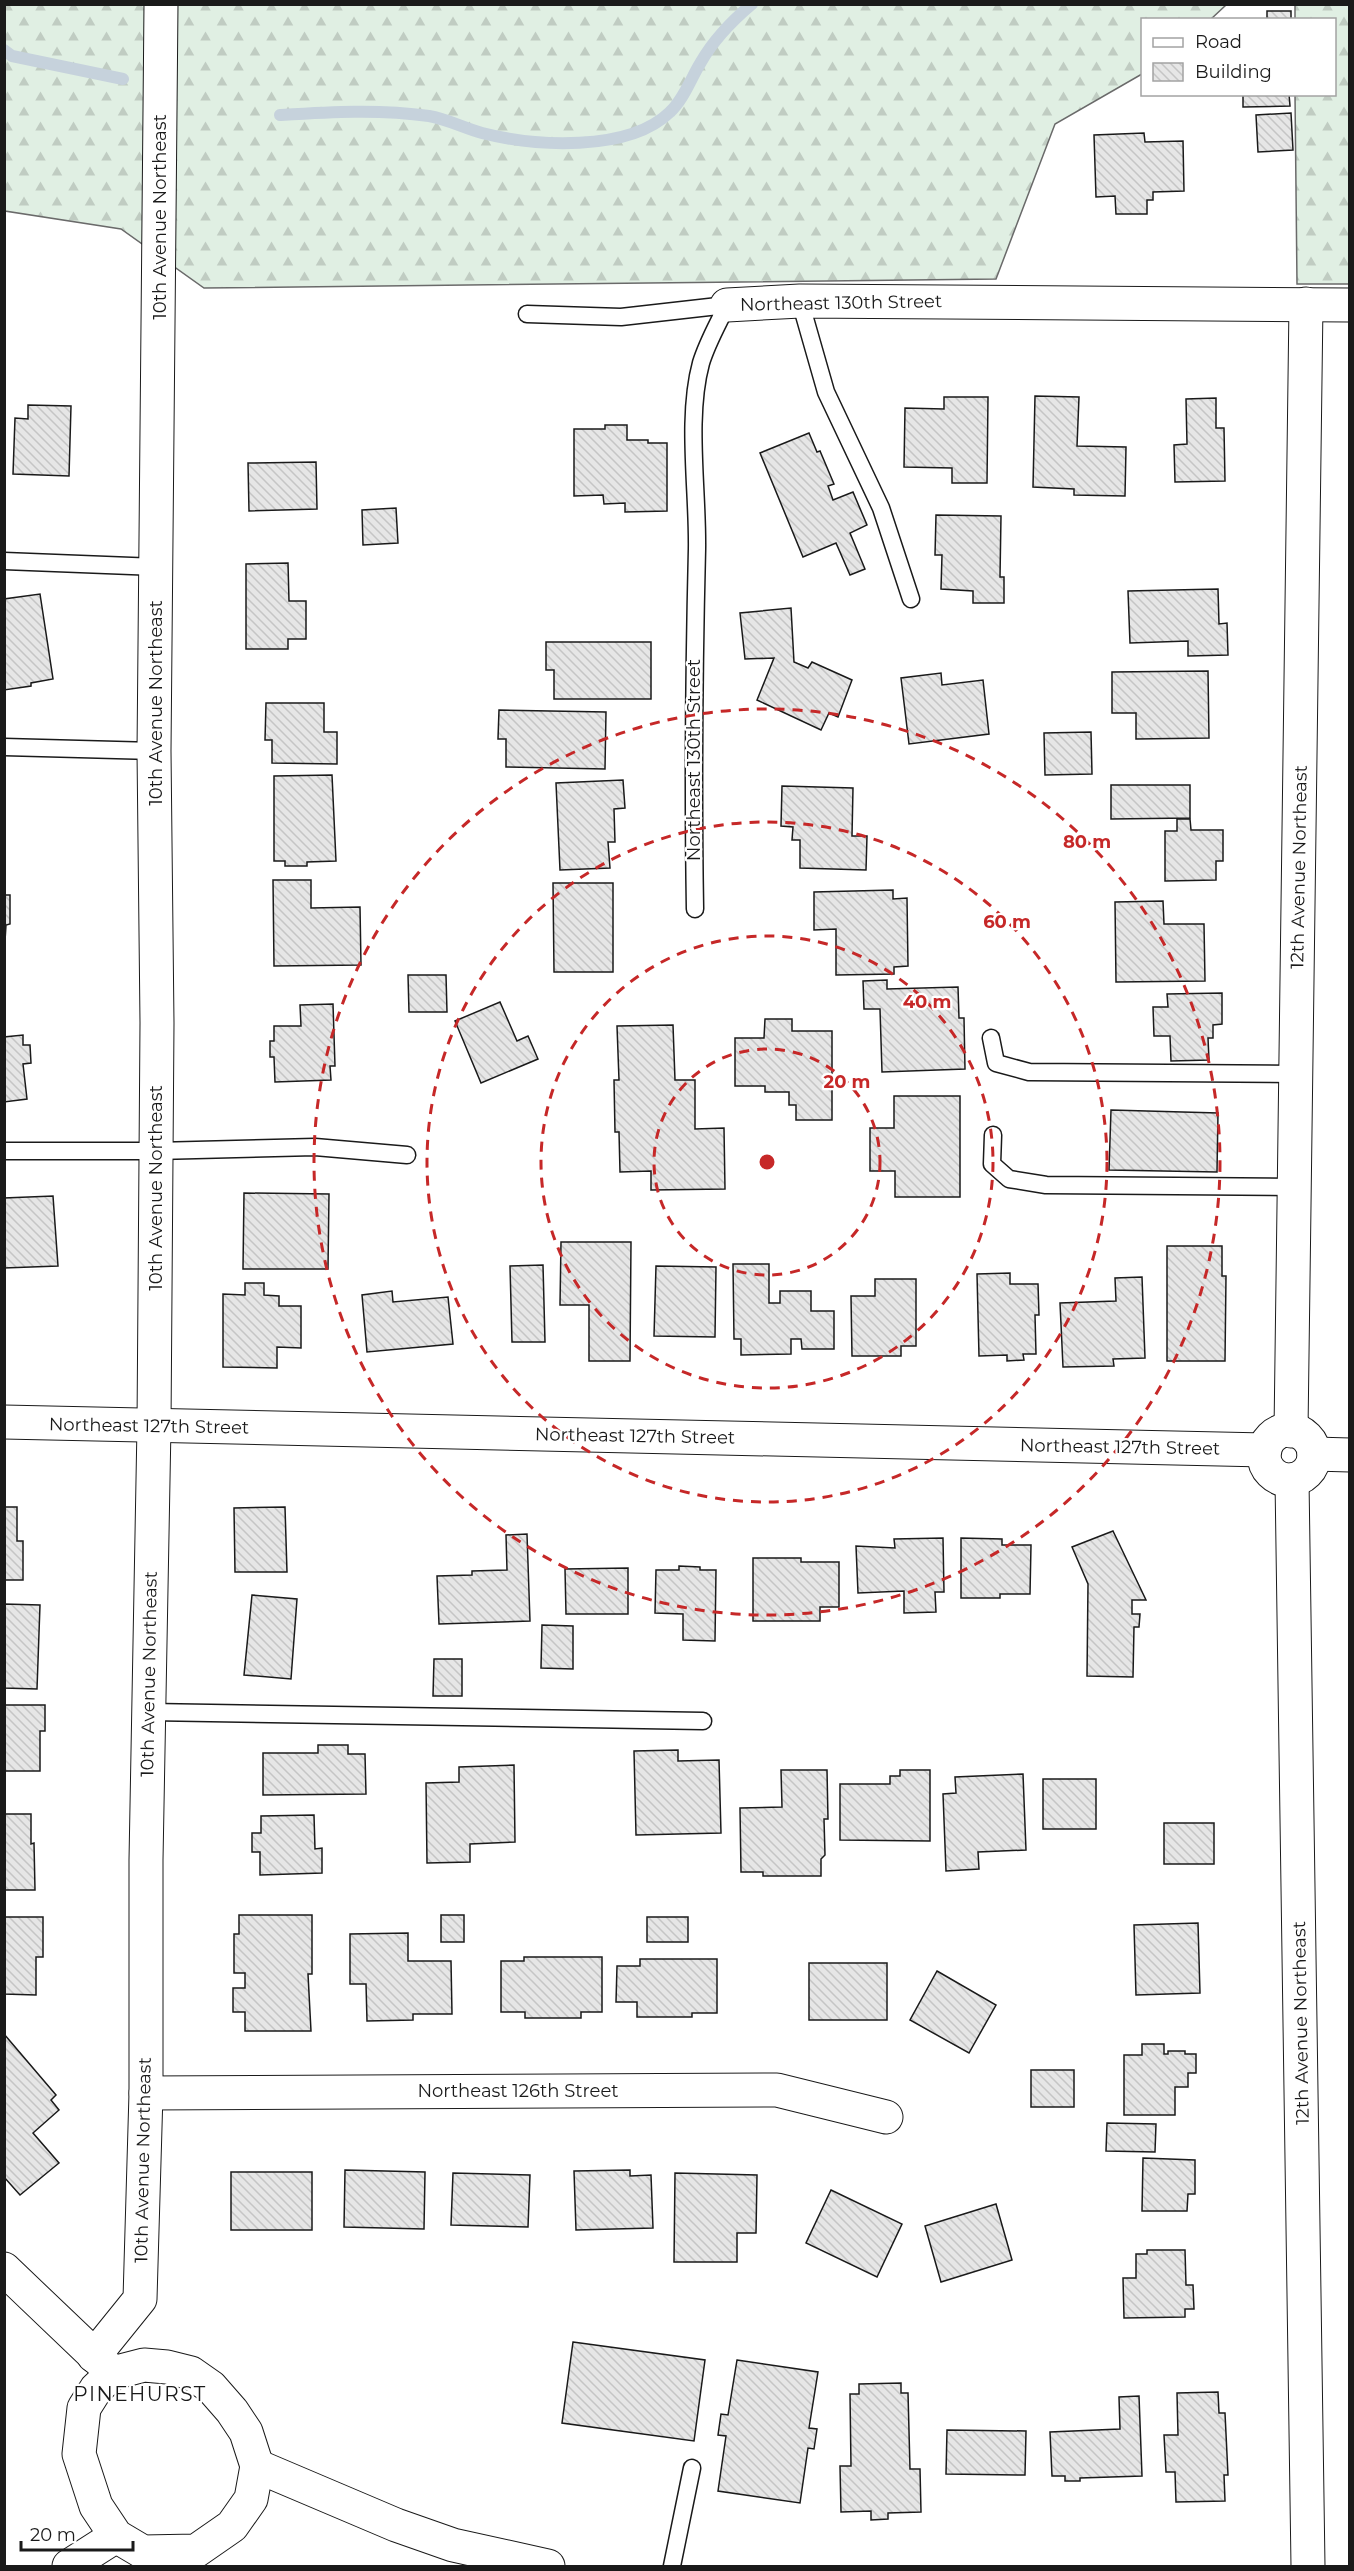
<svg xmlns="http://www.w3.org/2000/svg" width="1354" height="2571" viewBox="0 0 1354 2571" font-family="Montserrat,sans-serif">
<defs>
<pattern id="forest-firs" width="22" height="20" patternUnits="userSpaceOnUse" patternTransform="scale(1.5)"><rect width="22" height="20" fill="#e0efe3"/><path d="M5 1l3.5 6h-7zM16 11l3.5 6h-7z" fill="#c0ccc2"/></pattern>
<pattern id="building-back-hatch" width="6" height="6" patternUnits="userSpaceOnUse" patternTransform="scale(1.5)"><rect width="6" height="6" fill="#e6e6e6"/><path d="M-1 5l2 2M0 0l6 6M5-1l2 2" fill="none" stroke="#c5c5c5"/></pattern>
</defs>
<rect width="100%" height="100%" fill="#fff"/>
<g fill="url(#forest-firs)" stroke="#6a6a6a" stroke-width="1.5">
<path d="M 4,5 L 1226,5 L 1211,19 L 1142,20 L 1142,74 L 1055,124 L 996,279 L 204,288 L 121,229 L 5,211 Z"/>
<path d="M 1295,5 L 1349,5 L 1349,284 L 1297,284 L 1295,95 L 1334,94 L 1334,20 L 1295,19 Z"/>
</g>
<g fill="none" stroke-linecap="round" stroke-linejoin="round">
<g stroke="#c6d2dc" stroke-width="12">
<path d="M 4,50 L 12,56 L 123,79"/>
<path d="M 280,115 C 330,112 379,109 429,116 C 447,119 464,128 482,133 C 533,146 628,153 670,112 C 684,99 691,78 701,62 C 713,41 733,20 752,4"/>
</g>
</g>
<g fill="url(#building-back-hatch)" stroke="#1a1a1a" stroke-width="1.5">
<rect x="1267" y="11" width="24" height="9"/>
<path d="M 1243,94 L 1289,94 L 1290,106 L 1243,107 Z"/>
<path d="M 1291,113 L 1293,150 L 1258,152 L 1256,115 Z"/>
<path d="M 1144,133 L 1145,142 L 1183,141 L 1184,191 L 1153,192 L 1153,200 L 1147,200 L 1147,214 L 1116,214 L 1115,196 L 1096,197 L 1094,135 Z"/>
<path d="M 1035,396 L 1079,397 L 1077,446 L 1126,447 L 1125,496 L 1074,495 L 1074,489 L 1033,487 Z"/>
<path d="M 944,397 L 988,397 L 987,483 L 952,483 L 952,468 L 904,467 L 905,408 L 944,409 Z"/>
<path d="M 1216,398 L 1216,428 L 1224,428 L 1225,481 L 1175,482 L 1174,445 L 1187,444 L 1186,399 Z"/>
<path d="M 28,405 L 71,406 L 69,476 L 13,474 L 15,418 L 28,419 Z"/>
<path d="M 605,425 L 627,425 L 627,440 L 648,440 L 648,443 L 667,443 L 667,511 L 625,512 L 625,503 L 604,504 L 603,495 L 574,496 L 574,429 L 605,429 Z"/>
<path d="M 809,433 L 817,452 L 820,451 L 834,484 L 828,486 L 833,500 L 853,492 L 867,525 L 850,533 L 865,569 L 850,575 L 836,543 L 803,557 L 760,453 Z"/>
<path d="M 316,462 L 317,509 L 249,511 L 248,463 Z"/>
<path d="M 396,508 L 398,543 L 363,545 L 362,510 Z"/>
<path d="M 936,515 L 1001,516 L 1000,577 L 1004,577 L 1004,603 L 973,603 L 973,591 L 941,589 L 942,555 L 935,555 Z"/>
<path d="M 288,563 L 289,601 L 306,601 L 306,639 L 288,639 L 288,649 L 246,649 L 246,564 Z"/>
<path d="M 1218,589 L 1219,624 L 1227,623 L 1228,655 L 1188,656 L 1188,641 L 1130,643 L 1128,591 Z"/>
<path d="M 40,594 L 53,679 L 31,683 L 31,686 L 4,690 L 4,599 Z"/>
<path d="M 791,608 L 794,662 L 808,668 L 812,662 L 852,680 L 838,717 L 829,713 L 821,730 L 757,700 L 774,658 L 745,659 L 740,613 Z"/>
<path d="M 546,642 L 651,642 L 651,699 L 554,699 L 554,670 L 546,670 Z"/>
<path d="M 1208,671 L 1209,738 L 1136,739 L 1136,713 L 1112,713 L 1112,672 Z"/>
<path d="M 941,673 L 942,685 L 983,680 L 989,734 L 909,744 L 901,678 Z"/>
<path d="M 266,703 L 324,703 L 324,732 L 337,732 L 337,764 L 272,763 L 272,740 L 265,740 Z"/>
<path d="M 499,710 L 606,712 L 605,769 L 506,767 L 506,739 L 498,739 Z"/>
<path d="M 1091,732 L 1092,774 L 1045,775 L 1044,733 Z"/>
<path d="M 332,775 L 336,861 L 307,862 L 307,866 L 285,866 L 285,861 L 274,861 L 274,776 Z"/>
<path d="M 623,780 L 625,808 L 614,809 L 615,842 L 608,842 L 610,868 L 560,870 L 556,783 Z"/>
<path d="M 1111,785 L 1190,785 L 1190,818 L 1111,819 Z"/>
<path d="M 782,786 L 853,788 L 852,836 L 867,836 L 866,870 L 800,868 L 800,840 L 792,840 L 793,827 L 781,826 Z"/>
<path d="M 1177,819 L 1190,819 L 1191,830 L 1223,830 L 1223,861 L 1216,861 L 1216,880 L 1165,881 L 1165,831 L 1177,831 Z"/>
<path d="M 273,880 L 311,880 L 311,908 L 360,907 L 361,965 L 274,966 Z"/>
<path d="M 553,883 L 613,883 L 613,972 L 554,972 Z"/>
<path d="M 893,890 L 893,899 L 907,898 L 908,966 L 894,967 L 894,974 L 836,975 L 836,929 L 814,930 L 814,892 Z"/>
<path d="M 4,895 L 10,895 L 10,924 L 6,925 L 4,957 Z"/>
<path d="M 1163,901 L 1164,924 L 1204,924 L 1205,981 L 1116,982 L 1115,902 Z"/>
<path d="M 408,975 L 446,975 L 447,1012 L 409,1012 Z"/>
<path d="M 887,980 L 887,989 L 958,987 L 959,1018 L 964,1018 L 965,1069 L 882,1072 L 880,1009 L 864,1009 L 863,981 Z"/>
<path d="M 1222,993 L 1222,1024 L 1213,1025 L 1213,1038 L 1208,1038 L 1209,1060 L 1171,1061 L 1170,1036 L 1154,1036 L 1153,1007 L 1168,1007 L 1167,994 Z"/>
<path d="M 500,1002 L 517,1041 L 528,1036 L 538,1059 L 481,1083 L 455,1021 Z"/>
<path d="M 333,1004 L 335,1066 L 330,1066 L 331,1080 L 275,1082 L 274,1057 L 270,1057 L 270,1041 L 274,1041 L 274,1026 L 301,1026 L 300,1005 Z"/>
<path d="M 765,1019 L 792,1019 L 792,1031 L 832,1031 L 832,1120 L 796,1120 L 796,1105 L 789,1105 L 789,1092 L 765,1092 L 765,1086 L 735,1086 L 735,1038 L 764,1038 Z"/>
<path d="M 673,1025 L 675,1080 L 695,1080 L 695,1129 L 724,1128 L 725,1189 L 651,1190 L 651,1171 L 620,1172 L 619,1132 L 615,1132 L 614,1080 L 619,1080 L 617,1026 Z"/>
<path d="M 23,1035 L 23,1045 L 30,1045 L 31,1063 L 23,1064 L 27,1099 L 4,1102 L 4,1037 Z"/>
<path d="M 894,1096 L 960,1096 L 960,1197 L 895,1197 L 895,1171 L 870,1171 L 870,1128 L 894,1128 Z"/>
<path d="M 1111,1110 L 1218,1113 L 1217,1172 L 1109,1170 Z"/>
<path d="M 244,1193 L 329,1194 L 328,1269 L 243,1269 Z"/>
<path d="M 53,1196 L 58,1266 L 4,1268 L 4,1198 Z"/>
<path d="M 561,1242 L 631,1242 L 630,1361 L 589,1361 L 589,1305 L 560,1305 Z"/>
<path d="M 1167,1246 L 1222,1246 L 1222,1276 L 1226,1276 L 1225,1361 L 1167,1361 Z"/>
<path d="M 733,1264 L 769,1264 L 769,1303 L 780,1303 L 780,1291 L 811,1291 L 811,1311 L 834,1311 L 834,1349 L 802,1349 L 801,1339 L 791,1339 L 791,1354 L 741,1355 L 741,1339 L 734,1339 Z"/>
<path d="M 543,1265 L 545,1342 L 512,1342 L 510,1266 Z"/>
<path d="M 656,1266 L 716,1267 L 715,1337 L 654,1336 Z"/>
<path d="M 1010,1273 L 1010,1284 L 1038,1284 L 1039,1315 L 1035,1315 L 1036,1354 L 1023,1354 L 1024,1360 L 1007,1361 L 1007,1355 L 979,1356 L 977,1274 Z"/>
<path d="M 1142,1277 L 1145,1358 L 1113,1359 L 1114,1366 L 1063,1367 L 1060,1303 L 1116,1301 L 1115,1278 Z"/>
<path d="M 875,1279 L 916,1279 L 916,1346 L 901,1346 L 901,1356 L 852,1356 L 851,1296 L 875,1296 Z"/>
<path d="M 245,1283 L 264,1283 L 264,1295 L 279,1296 L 279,1306 L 301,1306 L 301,1348 L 277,1347 L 277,1368 L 223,1367 L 223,1294 L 245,1295 Z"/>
<path d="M 392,1291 L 393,1302 L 448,1297 L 453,1344 L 367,1352 L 362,1295 Z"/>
<path d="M 4,1507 L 17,1507 L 17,1541 L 23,1541 L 23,1580 L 4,1580 Z"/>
<path d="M 285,1507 L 287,1572 L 235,1572 L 234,1508 Z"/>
<path d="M 1113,1531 L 1146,1600 L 1132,1600 L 1132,1614 L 1140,1614 L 1139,1627 L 1134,1627 L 1133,1677 L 1087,1676 L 1088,1584 L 1072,1547 Z"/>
<path d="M 527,1534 L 530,1621 L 439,1624 L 437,1576 L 472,1575 L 472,1571 L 507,1570 L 506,1535 Z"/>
<path d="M 943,1538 L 944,1592 L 935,1592 L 936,1612 L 904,1613 L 904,1591 L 858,1593 L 856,1546 L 895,1548 L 894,1539 Z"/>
<path d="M 961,1538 L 1002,1539 L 1002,1545 L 1031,1545 L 1030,1594 L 1000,1594 L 1000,1598 L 961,1598 Z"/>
<path d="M 753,1558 L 801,1558 L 801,1562 L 839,1562 L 839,1607 L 820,1607 L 820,1621 L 753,1621 Z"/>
<path d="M 679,1566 L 700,1567 L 700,1570 L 716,1570 L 715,1641 L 683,1640 L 683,1614 L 655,1613 L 656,1570 L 679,1570 Z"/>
<path d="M 628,1568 L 628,1614 L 566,1614 L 565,1569 Z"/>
<path d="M 252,1595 L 297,1599 L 291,1679 L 244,1675 Z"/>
<path d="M 4,1604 L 40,1605 L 37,1689 L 4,1688 Z"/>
<path d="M 542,1625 L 573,1626 L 573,1669 L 541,1668 Z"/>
<path d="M 434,1659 L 462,1659 L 462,1696 L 433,1696 Z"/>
<path d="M 4,1705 L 45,1705 L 45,1731 L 40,1731 L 40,1771 L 4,1771 Z"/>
<path d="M 318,1745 L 348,1745 L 348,1754 L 365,1754 L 366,1794 L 263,1795 L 263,1753 L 318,1753 Z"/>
<path d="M 678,1750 L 678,1761 L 719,1760 L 721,1833 L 636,1835 L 634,1751 Z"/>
<path d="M 514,1765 L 515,1842 L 470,1844 L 470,1862 L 427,1863 L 426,1783 L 459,1782 L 459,1767 Z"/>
<path d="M 781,1770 L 827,1770 L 828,1819 L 824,1819 L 825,1855 L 821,1859 L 821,1876 L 763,1876 L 763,1872 L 741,1872 L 740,1808 L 782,1807 Z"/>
<path d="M 900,1770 L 930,1770 L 930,1841 L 840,1840 L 840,1784 L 890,1784 L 890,1776 L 900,1776 Z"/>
<path d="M 1023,1774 L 1026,1850 L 978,1852 L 979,1869 L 946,1871 L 943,1794 L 956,1793 L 955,1777 Z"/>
<rect x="1043" y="1779" width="53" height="50"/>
<path d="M 4,1814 L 31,1814 L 31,1844 L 34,1843 L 35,1890 L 4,1890 Z"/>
<path d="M 314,1815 L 315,1849 L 322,1848 L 322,1873 L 260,1875 L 260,1852 L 252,1852 L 252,1833 L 261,1833 L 261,1816 Z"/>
<rect x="1164" y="1823" width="50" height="41"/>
<path d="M 239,1915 L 312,1915 L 312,1974 L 308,1974 L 311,2031 L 245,2031 L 245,2012 L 233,2012 L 233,1988 L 245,1988 L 245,1973 L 234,1973 L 234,1934 L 239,1934 Z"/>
<rect x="441" y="1915" width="23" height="27"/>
<path d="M 4,1917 L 43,1917 L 43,1957 L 36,1957 L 36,1995 L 4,1994 Z"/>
<rect x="647" y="1917" width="41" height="25"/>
<path d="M 1198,1923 L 1200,1993 L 1136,1995 L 1134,1925 Z"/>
<path d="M 408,1933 L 408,1961 L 451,1961 L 452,2014 L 413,2014 L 413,2020 L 367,2021 L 366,1984 L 350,1984 L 350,1934 Z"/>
<path d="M 524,1957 L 602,1957 L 602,2012 L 581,2012 L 581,2018 L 525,2018 L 525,2012 L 501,2012 L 501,1961 L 524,1961 Z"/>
<path d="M 640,1959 L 717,1959 L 717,2013 L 692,2013 L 692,2017 L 637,2017 L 637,2002 L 616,2002 L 617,1966 L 640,1966 Z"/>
<rect x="809" y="1963" width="78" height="57"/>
<path d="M 937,1971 L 996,2005 L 969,2053 L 910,2020 Z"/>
<path d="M 4,2034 L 56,2095 L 51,2100 L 59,2110 L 33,2133 L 59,2163 L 20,2195 L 4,2177 Z"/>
<path d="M 1142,2044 L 1164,2044 L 1164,2054 L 1168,2054 L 1168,2051 L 1185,2051 L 1185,2054 L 1196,2054 L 1196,2073 L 1188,2073 L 1188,2087 L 1175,2087 L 1175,2115 L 1124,2115 L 1124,2055 L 1142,2055 Z"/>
<rect x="1031" y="2070" width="43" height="37"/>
<path d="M 1107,2123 L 1156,2124 L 1155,2152 L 1106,2151 Z"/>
<path d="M 1143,2158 L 1195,2160 L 1195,2194 L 1188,2194 L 1187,2211 L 1142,2211 Z"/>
<path d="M 345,2170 L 425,2172 L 424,2229 L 344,2227 Z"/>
<path d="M 630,2170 L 630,2176 L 651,2175 L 653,2228 L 576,2230 L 574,2171 Z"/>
<rect x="231" y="2172" width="81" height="58"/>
<path d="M 453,2173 L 530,2175 L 528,2227 L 451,2225 Z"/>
<path d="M 675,2173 L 757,2175 L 756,2233 L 737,2233 L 737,2262 L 674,2262 Z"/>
<path d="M 831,2190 L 902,2224 L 877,2277 L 806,2243 Z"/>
<path d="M 996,2204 L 1012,2260 L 941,2282 L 925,2226 Z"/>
<path d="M 1147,2250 L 1185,2250 L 1186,2285 L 1193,2285 L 1194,2309 L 1185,2309 L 1185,2317 L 1124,2318 L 1123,2278 L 1136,2278 L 1136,2254 L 1147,2254 Z"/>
<path d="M 573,2342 L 705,2360 L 694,2441 L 562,2423 Z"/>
<path d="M 737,2360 L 818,2372 L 809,2428 L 817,2429 L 814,2449 L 808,2448 L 800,2503 L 718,2491 L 726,2436 L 718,2435 L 721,2414 L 728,2415 Z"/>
<path d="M 901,2383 L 901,2393 L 908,2393 L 910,2469 L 920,2469 L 921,2512 L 888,2513 L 888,2519 L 871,2520 L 871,2511 L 841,2512 L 840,2466 L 851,2466 L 850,2394 L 859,2394 L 859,2384 Z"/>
<path d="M 1218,2392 L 1219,2413 L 1225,2413 L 1228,2475 L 1224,2475 L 1225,2501 L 1176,2502 L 1175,2472 L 1166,2472 L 1164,2435 L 1178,2435 L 1177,2393 Z"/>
<path d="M 1139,2396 L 1142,2476 L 1080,2478 L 1080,2481 L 1065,2481 L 1065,2476 L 1052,2476 L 1050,2432 L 1120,2429 L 1119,2397 Z"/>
<path d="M 947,2430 L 1026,2431 L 1025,2475 L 946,2474 Z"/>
</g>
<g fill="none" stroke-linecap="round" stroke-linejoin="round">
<g stroke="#1a1a1a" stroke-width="19">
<g id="service">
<path d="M 800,301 L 826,392 L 881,508 L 911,599"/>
<path d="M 527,314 L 621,317 L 727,305"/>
<path d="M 4,561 L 157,567"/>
<path d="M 4,747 L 154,751"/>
<path d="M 695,909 C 693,789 694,669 697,549 C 698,491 686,418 701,363 C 707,343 718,324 727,305"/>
<path d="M 991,1038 L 996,1063 L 1029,1072 L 1296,1074"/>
<path d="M 993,1135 L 992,1164 L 1009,1179 L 1046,1185 L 1294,1187"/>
<path d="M 4,1151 L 156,1151 L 315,1147 L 407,1155"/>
<path d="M 149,1712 L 703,1721"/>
<path d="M 672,2566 L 692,2468"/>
</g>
</g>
<g stroke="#1a1a1a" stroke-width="35">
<g id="minor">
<path d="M 727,305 L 800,301 L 1350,305"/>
<path d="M 4,1422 L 1265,1450"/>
<circle cx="1289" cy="1455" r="25"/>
<path d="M 1291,1431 L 1306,304"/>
<path d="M 1314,1454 L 1350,1455"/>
<path d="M 1292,1480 L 1308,2566"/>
<path d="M 146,2093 L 777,2090 L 886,2117"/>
<path d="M 94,2356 L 140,2299 L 146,2093 L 146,1860 L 154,1426 L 157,1023 L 154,751 L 161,4"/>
</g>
</g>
<g stroke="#1a1a1a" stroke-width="35">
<path id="tertiary" d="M 69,2566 L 116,2536"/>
</g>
<g stroke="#1a1a1a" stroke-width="35">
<g id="secondary">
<path d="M 4,2269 L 113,2373"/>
<path d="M 144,2365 L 167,2367 L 191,2373 L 211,2387 L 232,2411 L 246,2432 L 257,2466 L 251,2499 L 232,2526 L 196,2551 L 143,2552 L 116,2536 L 96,2506 L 79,2454 L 84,2408 L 96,2389 L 113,2373 Z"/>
<path d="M 257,2466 L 396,2525 L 453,2545 L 548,2566"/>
</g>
</g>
<use href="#service" stroke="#fff" stroke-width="16"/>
<use href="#minor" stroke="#fff" stroke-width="33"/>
<use href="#tertiary" stroke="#fff" stroke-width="33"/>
<use href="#secondary" stroke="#fff" stroke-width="33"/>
</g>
<g fill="none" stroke="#c62828" stroke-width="3" stroke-dasharray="10 8">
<circle cx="767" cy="1162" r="113"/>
<circle cx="767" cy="1162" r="226"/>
<circle cx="767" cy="1162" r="340"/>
<circle cx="767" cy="1162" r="453"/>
</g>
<g text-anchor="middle" stroke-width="4.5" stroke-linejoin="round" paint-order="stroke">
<g font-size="18" fill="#1a1a1a" stroke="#fff">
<text transform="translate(160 217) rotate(-90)" y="6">10th Avenue Northeast</text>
<text transform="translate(841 303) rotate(-1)" y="6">Northeast 130th Street</text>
<text transform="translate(156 703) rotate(-90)" y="6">10th Avenue Northeast</text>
<text transform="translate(694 760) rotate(-90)" y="6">Northeast 130th Street</text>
<text transform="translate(1299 867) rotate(-89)" y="6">12th Avenue Northeast</text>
<text transform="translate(156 1188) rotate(-90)" y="6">10th Avenue Northeast</text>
<text transform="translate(149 1426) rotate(1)" y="6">Northeast 127th Street</text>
<text transform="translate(635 1436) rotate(1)" y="6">Northeast 127th Street</text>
<text transform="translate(1120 1447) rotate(1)" y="6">Northeast 127th Street</text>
<text transform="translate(149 1674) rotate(-89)" y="6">10th Avenue Northeast</text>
<text transform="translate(1301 2023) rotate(-91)" y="6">12th Avenue Northeast</text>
<text x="518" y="2097">Northeast 126th Street</text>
<text transform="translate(143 2160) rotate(-89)" y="6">10th Avenue Northeast</text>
</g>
<g font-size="20" letter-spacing="1.5" fill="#1a1a1a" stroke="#fff">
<text x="140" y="2401">PINEHURST</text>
</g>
</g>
<circle cx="767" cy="1162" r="9" fill="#c62828" stroke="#fff" stroke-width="3"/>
<g font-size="18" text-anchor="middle" font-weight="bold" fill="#c62828" stroke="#fff" stroke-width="4.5" stroke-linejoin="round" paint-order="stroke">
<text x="1087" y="848">80 m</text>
<text x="1007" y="928">60 m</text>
<text x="927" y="1008">40 m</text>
<text x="847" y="1088">20 m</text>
</g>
<rect width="1354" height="2571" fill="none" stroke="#1a1a1a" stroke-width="12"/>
<rect x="1141" y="18" width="195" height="78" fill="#ffffff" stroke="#a3a3a3" stroke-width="1.5"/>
<rect x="1153" y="38" width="30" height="9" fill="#ffffff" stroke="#a3a3a3" stroke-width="1.5"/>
<text x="1195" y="48" font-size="18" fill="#1a1a1a">Road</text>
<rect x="1153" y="63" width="30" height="18" fill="url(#building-back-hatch)" stroke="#a3a3a3" stroke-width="1.5"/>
<text x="1195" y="78" font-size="18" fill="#1a1a1a">Building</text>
<path d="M21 2541v9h112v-9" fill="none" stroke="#1a1a1a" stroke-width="3"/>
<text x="30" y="2541" font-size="18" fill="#1a1a1a" stroke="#ffffff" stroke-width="4.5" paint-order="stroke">20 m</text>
</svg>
